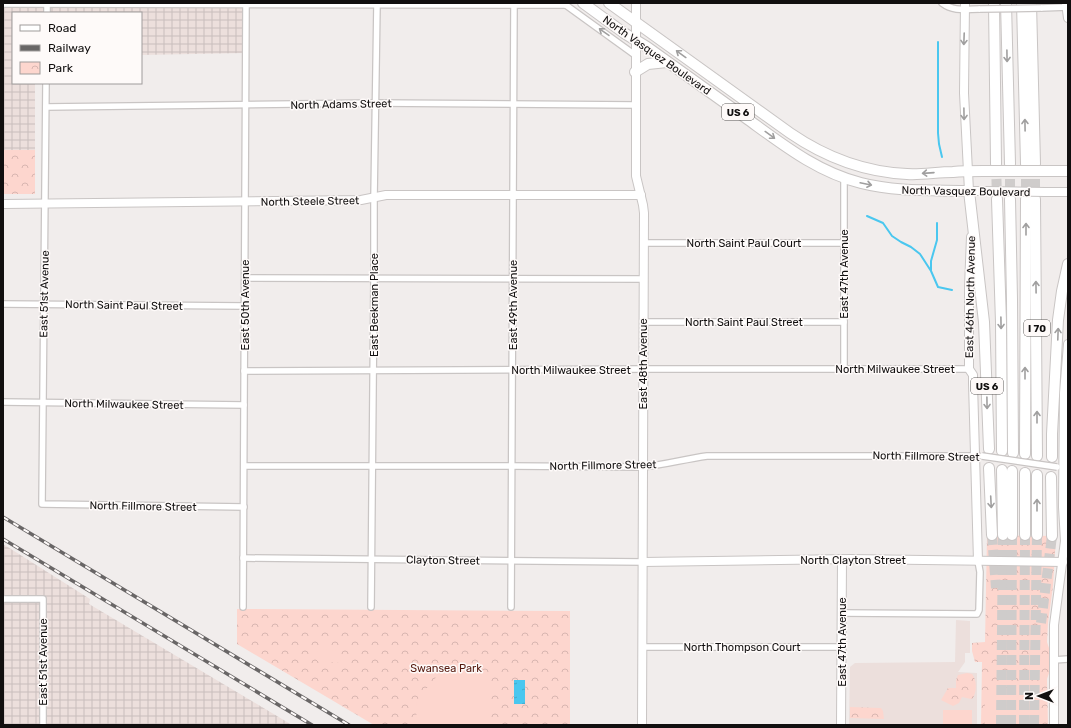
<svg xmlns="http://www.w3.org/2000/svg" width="1071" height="728" viewBox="0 0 1071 728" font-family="Rubik,sans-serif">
<defs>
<pattern id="industrial-grid" width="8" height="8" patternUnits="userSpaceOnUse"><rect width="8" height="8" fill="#ecdfdc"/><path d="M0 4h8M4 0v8" fill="none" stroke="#c9bebc"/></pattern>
<pattern id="park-crowns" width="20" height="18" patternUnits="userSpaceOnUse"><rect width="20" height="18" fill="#fdd6ce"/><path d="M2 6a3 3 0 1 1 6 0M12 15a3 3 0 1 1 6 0" fill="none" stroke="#d8b6b0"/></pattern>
<pattern id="water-ripples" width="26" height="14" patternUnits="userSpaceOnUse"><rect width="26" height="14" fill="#4ac7ef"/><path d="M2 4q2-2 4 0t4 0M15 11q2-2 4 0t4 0" fill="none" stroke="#40aacc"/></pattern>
</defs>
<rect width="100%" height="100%" fill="#f1edec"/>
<path fill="#ecdfdc" d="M 956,620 L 970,621 L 970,653 L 965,653 L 965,662 L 958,672 L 977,673 L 977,725 L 849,725 L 850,667 L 855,663 L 955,662 Z"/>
<g fill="url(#industrial-grid)">
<path d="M 3,3 L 247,3 L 246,53 L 141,55 L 141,13 L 13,13 L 13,83 L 35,83 L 35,150 L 3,150 Z"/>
<path d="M 3,544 L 90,599 L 89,604 L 292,725 L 3,725 Z"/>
</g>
<g fill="url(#park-crowns)">
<rect x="3" y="150" width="32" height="44"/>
<path d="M 987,535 L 1056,536 L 1053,586 L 1048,623 L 1047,642 L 1049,648 L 1049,673 L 1047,679 L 1048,725 L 981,725 L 982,662 L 975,662 L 972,651 L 972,643 L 985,642 Z"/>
<path d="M 237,609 L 570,611 L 570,725 L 374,725 L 237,644 Z"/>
<path d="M 967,673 L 972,674 C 977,680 977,691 973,698 L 971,699 L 962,697 L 959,703 L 953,706 L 941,700 L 948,688 L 956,688 L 956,680 L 958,675 Z"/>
<path d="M 850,707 L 881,708 L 883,711 L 884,719 L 850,718 Z"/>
</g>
<g fill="#fdd6ce">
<path d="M 318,649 L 341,651 L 340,663 L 317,661 Z"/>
<path d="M 470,664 L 489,684 L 489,725 L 416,725 L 417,700 L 443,669 Z"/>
<path d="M 985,694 L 1038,694 L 1039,725 L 985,725 Z"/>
<rect x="943" y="710" width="29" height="15"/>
</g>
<rect fill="url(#water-ripples)" x="514" y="680" width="11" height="24"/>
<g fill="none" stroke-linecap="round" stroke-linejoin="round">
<g stroke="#4ac7ef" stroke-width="2">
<path d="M 938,42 L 938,133 L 939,144 L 942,157"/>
<path d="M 867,216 L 883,223 L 892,236 L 901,242 L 911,247 L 920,254 L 931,271 L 938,287 L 952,290"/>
<path d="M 931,270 L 931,261 L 937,240 L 937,223"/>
</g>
<g stroke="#cfcccb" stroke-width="10" stroke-dasharray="10 5" stroke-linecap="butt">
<path d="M 996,164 L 997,199"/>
<path d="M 1010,164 L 1010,199"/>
<path d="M 1026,164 L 1026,199"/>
<path d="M 1035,164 L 1035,199"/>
<path d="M 992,535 L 996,588"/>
<path d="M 1041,623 L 1052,536"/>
<path d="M 1001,725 L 1003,535"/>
<path d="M 1011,725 L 1012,535"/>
<path d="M 1024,725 L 1025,535"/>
<path d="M 1034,725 L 1037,535"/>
</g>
<g stroke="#c9c5c4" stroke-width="8">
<g id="street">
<path d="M 563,3 L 635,55"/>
<path d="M 942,3 C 954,12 966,9 980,9"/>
<path d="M 3,4 L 565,5"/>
<path d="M 1041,8 L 1068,7"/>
<path d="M 47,13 L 47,4"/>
<path d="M 46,83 L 42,504 L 244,507"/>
<path d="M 46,107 L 376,103 L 635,105"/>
<path d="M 644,243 L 844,243"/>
<path d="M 245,278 L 644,279"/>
<path d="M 3,304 L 245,306"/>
<path d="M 643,322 L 844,322"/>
<path d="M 844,369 L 844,178"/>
<path d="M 244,371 L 643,369 L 969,369"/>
<path d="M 3,402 L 244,405"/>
<path d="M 244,466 L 511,466 L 643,467 C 664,465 685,459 707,456 L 978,456"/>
<path d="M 243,558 L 643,562"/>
<path d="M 3,599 L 43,599 L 43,725"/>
<path d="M 243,607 L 246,4"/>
<path d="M 371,607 L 374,279 L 374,198 L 377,4"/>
<path d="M 511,607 L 514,4"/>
<path d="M 842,613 L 977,614 L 979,610 L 980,572 L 978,561"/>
<path d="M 642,647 L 842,647"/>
<path d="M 1054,660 L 1068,659"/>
</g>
</g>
<g stroke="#c9c5c4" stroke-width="10">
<g id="secondary">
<path d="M 636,3 L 636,176 L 643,205 L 644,213 L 642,725"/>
<path d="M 965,3 L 964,93 L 969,191 L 984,191"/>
<path d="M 1066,3 L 1068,18"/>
<path d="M 1045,192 L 1068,192"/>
<path d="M 3,204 L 361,200 L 386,195 L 641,195"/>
<path d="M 971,237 L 969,287 L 969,369 L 973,375 L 973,383 L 978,561"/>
<path d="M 643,562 L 850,559 L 1063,562"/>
<path d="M 841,725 L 842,559"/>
<path d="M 1054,725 L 1054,625 L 1065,541 L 1063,507 L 1064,393 L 1068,344"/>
</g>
</g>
<g stroke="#c9c5c4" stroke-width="12">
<g id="highway">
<path d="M 583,3 L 624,33 L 647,47 C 680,71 713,94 746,118 C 782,144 817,172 861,183 C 896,192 932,190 969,191 L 984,322 L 989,449"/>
<path d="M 609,3 L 790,133 C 825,157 864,172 907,174 C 922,175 937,172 953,172 C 963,171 973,171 983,171"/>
<path d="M 994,3 L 996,164"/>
<path d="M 1006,3 L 1010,164"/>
<path d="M 1022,3 L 1026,164"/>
<path d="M 1031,3 L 1035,164"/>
<path d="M 635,72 L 648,64 L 667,62"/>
<path d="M 1045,171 L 1068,171"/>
<path d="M 997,199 L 1001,322 L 1002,451"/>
<path d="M 1010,199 L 1012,299 L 1013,453"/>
<path d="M 1035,199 L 1037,456"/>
<path d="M 1025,454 L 1026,199"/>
<path d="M 1052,457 L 1052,434 L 1058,320 L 1062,291 L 1068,264"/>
<path d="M 989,468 L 992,535"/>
<path d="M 1002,470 L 1003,535"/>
<path d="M 1012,471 L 1012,535"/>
<path d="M 1025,473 L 1025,535"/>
<path d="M 1051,477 L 1052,536"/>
<path d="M 1037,535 L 1037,475"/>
</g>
</g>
<use href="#street" stroke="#fff" stroke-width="5.5"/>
<use href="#secondary" stroke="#fff" stroke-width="8"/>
<use href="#highway" stroke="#fff" stroke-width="10"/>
<g stroke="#696666" stroke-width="3.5">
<g id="rail">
<path d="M 3,517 L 349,725"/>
<path d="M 3,539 L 312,725"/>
</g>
</g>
<use href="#rail" stroke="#fefaf9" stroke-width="2" stroke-dasharray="6" stroke-linecap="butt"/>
<g stroke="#c9c5c4" stroke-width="8" stroke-linecap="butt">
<g id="street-bridge">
<path d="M 980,9 L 1041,8"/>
<path d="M 982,456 L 1057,467"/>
</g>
</g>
<g stroke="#c9c5c4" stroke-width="10" stroke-linecap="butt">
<path id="secondary-bridge" d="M 984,191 L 1045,192"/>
</g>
<g stroke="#c9c5c4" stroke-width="12" stroke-linecap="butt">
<path id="highway-bridge" d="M 983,171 L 1045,171"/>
</g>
<use href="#street-bridge" stroke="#fff" stroke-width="5.5"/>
<use href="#secondary-bridge" stroke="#fff" stroke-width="8"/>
<use href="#highway-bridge" stroke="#fff" stroke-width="10"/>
</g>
<defs><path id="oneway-shaft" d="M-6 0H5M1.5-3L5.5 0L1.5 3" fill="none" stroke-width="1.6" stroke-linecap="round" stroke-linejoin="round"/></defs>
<g stroke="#a09f9f">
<use href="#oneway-shaft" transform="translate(604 32) rotate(-145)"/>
<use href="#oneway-shaft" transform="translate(964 39) rotate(92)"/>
<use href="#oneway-shaft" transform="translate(681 54) rotate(-144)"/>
<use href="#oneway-shaft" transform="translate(1007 56) rotate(89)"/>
<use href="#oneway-shaft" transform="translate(964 114) rotate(89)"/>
<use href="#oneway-shaft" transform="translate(1025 125) rotate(-91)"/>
<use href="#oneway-shaft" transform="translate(770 135) rotate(36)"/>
<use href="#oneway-shaft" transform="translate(928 173) rotate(176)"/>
<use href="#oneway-shaft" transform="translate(866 184) rotate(12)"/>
<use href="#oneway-shaft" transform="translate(1026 229) rotate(-90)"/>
<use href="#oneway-shaft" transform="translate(1036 287) rotate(-91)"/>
<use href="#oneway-shaft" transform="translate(1001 323) rotate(89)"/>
<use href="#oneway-shaft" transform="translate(1058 334) rotate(-88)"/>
<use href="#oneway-shaft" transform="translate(1025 373) rotate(-90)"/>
<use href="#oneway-shaft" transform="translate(987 403) rotate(89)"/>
<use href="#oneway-shaft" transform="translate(1037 417) rotate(-90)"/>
<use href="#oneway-shaft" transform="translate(991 502) rotate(87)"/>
<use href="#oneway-shaft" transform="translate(1037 505) rotate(-90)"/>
</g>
<g text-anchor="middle" stroke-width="3" stroke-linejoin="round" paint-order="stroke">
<g fill="#fefaf9" stroke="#585655" stroke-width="1">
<rect x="722" y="104" width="32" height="16" rx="3"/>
<rect x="1024" y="320" width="26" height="16" rx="3"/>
<rect x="971" y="378" width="32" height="16" rx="3"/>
</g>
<g font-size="10" font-weight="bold" fill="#110f0f">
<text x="738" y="116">US 6</text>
<text x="1037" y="332">I 70</text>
<text x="987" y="390">US 6</text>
</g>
<g font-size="11" fill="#110f0f" stroke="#fefaf9">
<text transform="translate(657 55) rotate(35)" y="4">North Vasquez Boulevard</text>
<text transform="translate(341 104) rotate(-1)" y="4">North Adams Street</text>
<text transform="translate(966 191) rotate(1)" y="4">North Vasquez Boulevard</text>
<text transform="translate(310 201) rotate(-1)" y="4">North Steele Street</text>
<text x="744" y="247">North Saint Paul Court</text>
<text transform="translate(844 274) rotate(-90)" y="4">East 47th Avenue</text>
<text transform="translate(44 294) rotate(-89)" y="4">East 51st Avenue</text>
<text transform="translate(970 297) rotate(-89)" y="4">East 46th North Avenue</text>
<text transform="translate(124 305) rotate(1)" y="4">North Saint Paul Street</text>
<text transform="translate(245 305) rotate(-90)" y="4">East 50th Avenue</text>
<text transform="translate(374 305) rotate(-90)" y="4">East Beekman Place</text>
<text transform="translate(513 305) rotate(-90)" y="4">East 49th Avenue</text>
<text x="744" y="326">North Saint Paul Street</text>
<text transform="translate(643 364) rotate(-90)" y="4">East 48th Avenue</text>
<text x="895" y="373">North Milwaukee Street</text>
<text x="571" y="374">North Milwaukee Street</text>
<text transform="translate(124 404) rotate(1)" y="4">North Milwaukee Street</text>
<text transform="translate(926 456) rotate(1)" y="4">North Fillmore Street</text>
<text transform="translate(603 465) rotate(-1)" y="4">North Fillmore Street</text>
<text transform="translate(143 506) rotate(1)" y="4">North Fillmore Street</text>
<text transform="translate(443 560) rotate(1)" y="4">Clayton Street</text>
<text x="853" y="564">North Clayton Street</text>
<text transform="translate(842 642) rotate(-90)" y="4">East 47th Avenue</text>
<text x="742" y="651">North Thompson Court</text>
<text transform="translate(43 662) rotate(-90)" y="4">East 51st Avenue</text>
</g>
<g font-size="11" fill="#55190e" stroke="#fefaf9">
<text x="446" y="672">Swansea Park</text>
</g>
</g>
<rect width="1071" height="728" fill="none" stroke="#110f0f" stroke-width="8"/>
<rect x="12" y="12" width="130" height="72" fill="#fefaf9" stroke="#9f9c9b"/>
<rect x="20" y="25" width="20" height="6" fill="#ffffff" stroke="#9f9c9b"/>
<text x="48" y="32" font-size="12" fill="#110f0f">Road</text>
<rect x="20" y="45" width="20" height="6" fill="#696666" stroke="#9f9c9b"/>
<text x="48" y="52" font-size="12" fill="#110f0f">Railway</text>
<rect x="20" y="62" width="20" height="12" fill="url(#park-crowns)" stroke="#9f9c9b"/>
<text x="48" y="72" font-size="12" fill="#110f0f">Park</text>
<g transform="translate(1039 696) rotate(270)" stroke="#fefaf9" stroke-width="3" paint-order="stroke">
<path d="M0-3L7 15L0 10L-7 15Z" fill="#110f0f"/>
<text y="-6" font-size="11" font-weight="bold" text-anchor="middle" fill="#110f0f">N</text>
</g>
</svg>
